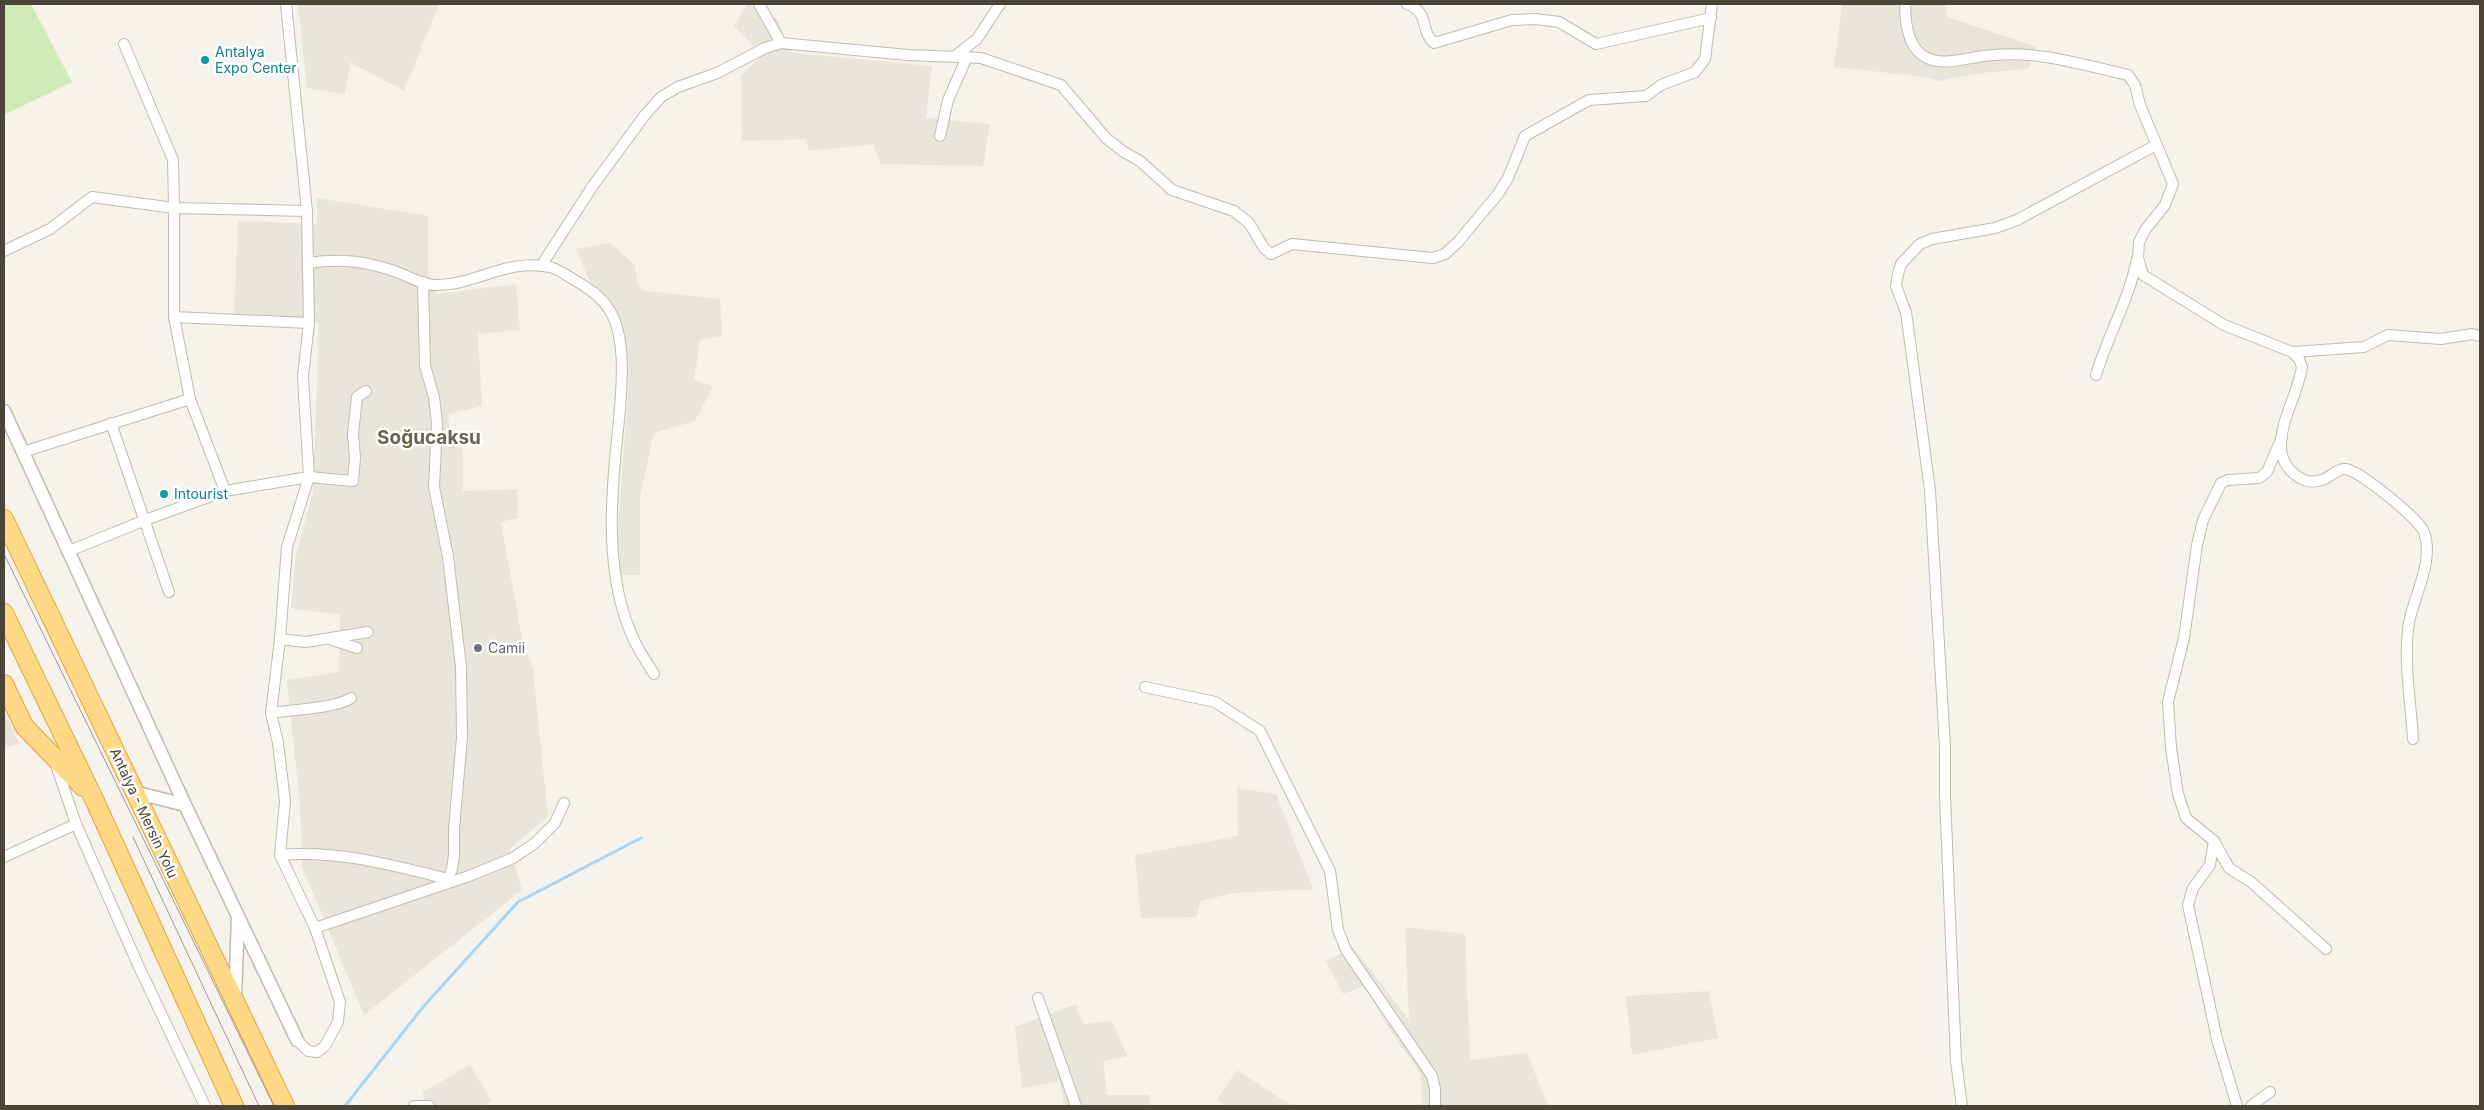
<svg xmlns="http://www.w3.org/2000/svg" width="2484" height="1110" viewBox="0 0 2484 1110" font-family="Inter,sans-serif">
<rect width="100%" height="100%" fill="#f6f3ec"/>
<g fill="#eae5da">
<path d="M 298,4 L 435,4 L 438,6 L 404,91 L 350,62 L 345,94 L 307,88 Z"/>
<path d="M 748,4 L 777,19 L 792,53 L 932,66 L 926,118 L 990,124 L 983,166 L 880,164 L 874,144 L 809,151 L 806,139 L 742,141 L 741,75 L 763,55 L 733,26 Z"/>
<path d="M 1842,4 L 1947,4 L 1947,17 L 2037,47 L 2028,69 L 1981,73 L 1939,81 L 1926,77 L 1834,67 Z"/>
<path d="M 317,198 L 428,216 L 428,273 L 437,294 L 516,284 L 520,330 L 478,334 L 482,406 L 448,414 L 451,444 L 463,449 L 463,491 L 517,489 L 518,518 L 501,522 L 523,644 L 533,668 L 548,816 L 510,849 L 522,890 L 364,1015 L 302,867 L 300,806 L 287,680 L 339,672 L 340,615 L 291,608 L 296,555 L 313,492 L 319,322 L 234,315 L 238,221 L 317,224 Z"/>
<path d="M 610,243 L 635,265 L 638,286 L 647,291 L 720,299 L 722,336 L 700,340 L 694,380 L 713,386 L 695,421 L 654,433 L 640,497 L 640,575 L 621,575 L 618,524 L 629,381 L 613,304 L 589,280 L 576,249 Z"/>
<path d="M 4,711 L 19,743 L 4,748 Z"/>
<path d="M 1237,788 L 1276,794 L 1313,889 L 1233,893 L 1201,901 L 1196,917 L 1141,918 L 1135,855 L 1238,836 Z"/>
<path d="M 1405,927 L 1465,934 L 1470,1060 L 1527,1053 L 1548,1106 L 1422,1106 L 1421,1074 L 1390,1030 L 1364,986 L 1343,994 L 1326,961 L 1353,947 L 1409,1020 Z"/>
<path d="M 1709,991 L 1718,1038 L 1632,1055 L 1626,996 Z"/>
<path d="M 1076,1004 L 1083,1024 L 1112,1021 L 1127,1056 L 1103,1061 L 1107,1095 L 1149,1095 L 1150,1106 L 1064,1106 L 1060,1081 L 1022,1088 L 1015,1027 Z"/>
<path d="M 470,1065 L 491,1101 L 483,1106 L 424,1106 L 423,1092 Z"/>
<path d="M 1237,1070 L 1292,1106 L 1225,1106 L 1217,1099 Z"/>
</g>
<path fill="#d2eab5" d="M 4,4 L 31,4 L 72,82 L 4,115 Z"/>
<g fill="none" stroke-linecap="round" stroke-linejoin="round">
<path stroke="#a9d4f2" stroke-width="3" d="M 345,1106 L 423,1007 L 518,902 L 641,838"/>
<g stroke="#c2bbae" stroke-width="12">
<g id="minor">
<path d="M 286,4 L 307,211"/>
<path d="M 759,4 L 781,43"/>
<path d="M 1407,4 C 1431,13 1419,30 1434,43 L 1512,20 L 1535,19 L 1559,22 L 1596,44 L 1711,18"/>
<path d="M 1905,4 C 1905,22 1908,49 1927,58 C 1943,66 1967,58 1984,56 C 2034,49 2079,64 2128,75 L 2135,85 L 2140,105 L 2173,184 L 2165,205 L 2145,230 L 2139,242 L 2138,258 L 2143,275 L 2224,325 L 2292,352 L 2364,347 L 2388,335 L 2441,339 L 2472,334 L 2480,336"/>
<path d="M 124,44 L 173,160 L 174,208 L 307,211 L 309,323 L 303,376 L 309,477 L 287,547 L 280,639 L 271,713 L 278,743 L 285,801 L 280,855 L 315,928 L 340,1002 L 338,1022 L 325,1046 L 317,1052 L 308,1051 L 297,1040"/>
<path d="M 954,57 L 977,39 L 1000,4"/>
<path d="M 940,136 L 948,100 L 967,57"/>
<path d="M 4,251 L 50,229 L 92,197 L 174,208 L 174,317 L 190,399 L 225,491"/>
<path d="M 308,263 C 340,258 366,261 397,272 C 409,277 423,285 436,285 C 477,285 506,258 550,267 C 558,269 566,275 573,279 C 588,288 601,296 610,311 C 628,340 621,398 618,430 C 614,465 611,501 612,536 C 613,570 619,607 633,638 C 639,651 647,663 654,674"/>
<path d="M 541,266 L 592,187 L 645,115 L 661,97 L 678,87 L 717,73 L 765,48 L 781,43 L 908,55 L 981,58 L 1061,85 L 1106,138 L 1124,152 L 1140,161 L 1172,190 L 1234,211 L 1249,223 L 1264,248 L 1271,254 L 1292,244 L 1433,258 L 1445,254 L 1458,242 L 1498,194 L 1508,178 L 1525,136 L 1589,100 L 1646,96 L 1661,85 L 1695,72 L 1705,59 L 1712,4"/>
<path d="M 423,282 L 425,366 L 434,397 L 437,423 L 434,487 L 448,557 L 461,667 L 462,737 L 454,829 L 454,855 L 452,869 L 446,883"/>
<path d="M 174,317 L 309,323"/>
<path d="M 2292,352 L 2299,359 L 2302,367 C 2298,394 2280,420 2281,448 C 2282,468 2302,487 2322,480 C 2331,477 2337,468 2346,469 C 2360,471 2419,519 2424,532 C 2434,559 2416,592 2410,618 C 2402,652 2411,703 2413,739"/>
<path d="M 2096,375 C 2108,335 2129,300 2137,259"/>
<path d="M 111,423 L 169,592"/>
<path d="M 2282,437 L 2267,472 L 2259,478 L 2228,480 L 2221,483 L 2203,520 L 2197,545 L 2184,638 L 2168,702 L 2171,748 L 2178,794 L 2186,818 L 2214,841 L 2229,868 L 2251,882 L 2326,949"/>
<path d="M 23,452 L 190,399"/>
<path d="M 69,551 L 148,519 L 225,491 L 309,477 L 353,481 L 355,458 L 353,434 L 357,397 L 366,391"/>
<path d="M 280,639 L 306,642 L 368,632"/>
<path d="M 332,640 L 357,648"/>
<path d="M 1145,687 L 1215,702 L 1260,731 L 1330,871 L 1338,930 L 1346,950 L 1432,1076 L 1435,1089 L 1435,1106"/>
<path d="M 271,713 C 291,710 337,708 351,698"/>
<path d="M 55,762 L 76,824 L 139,967 L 205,1106"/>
<path d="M 2214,841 L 2210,865 L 2193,888 L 2188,905 L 2217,1039 L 2237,1106"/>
<path d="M 280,855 C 338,850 392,865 448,879"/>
<path d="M 4,857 L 76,824"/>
<path d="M 315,928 L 469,876 L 513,858 L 535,843 L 555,823 L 564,803"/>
<path d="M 1038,998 L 1076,1106"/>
<path d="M 414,1106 L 429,1106"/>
<path d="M 1962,1106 L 1956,1061 L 1945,796 L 1945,747 L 1930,490 L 1906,312 L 1896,286 L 1898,274 L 1901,264 L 1920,244 L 1932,239 L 1995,228 L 2017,220 L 2156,145"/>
<path d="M 2251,1106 L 2270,1092"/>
</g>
</g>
<g stroke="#c2bbae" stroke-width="15">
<g id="tertiary">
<path d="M 4,411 L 185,805 L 297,1040"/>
<path d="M 134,792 L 185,805"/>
<path d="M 235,998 L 238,916"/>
</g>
</g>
<g stroke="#e0a43c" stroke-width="20">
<g id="trunk">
<path d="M 4,519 L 285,1106"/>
<path d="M 4,613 L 93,797 L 234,1106"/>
<path d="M 4,684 L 24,726 L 83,787"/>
</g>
</g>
<use href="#minor" stroke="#fff" stroke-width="10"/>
<use href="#tertiary" stroke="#fff" stroke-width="12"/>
<use href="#trunk" stroke="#ffd985" stroke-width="18"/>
<g stroke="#9a9a9a" stroke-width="1">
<path d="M 4,554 L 274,1106"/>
<path d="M 133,837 L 259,1106"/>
</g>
</g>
<g fill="#0f9aa8" stroke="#fff" stroke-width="2">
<circle cx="205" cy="60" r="5"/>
<circle cx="164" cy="494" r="5"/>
</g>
<circle fill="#6b7280" stroke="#fff" stroke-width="2" cx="478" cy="648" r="5"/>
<g text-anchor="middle" stroke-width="5" stroke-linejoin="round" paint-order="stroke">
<g font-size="14" fill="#0d838f" stroke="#fff" text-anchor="start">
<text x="215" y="57">Antalya<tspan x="215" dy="16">Expo Center</tspan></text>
<text x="174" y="499">Intourist</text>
</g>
<g font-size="14" fill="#5b616d" stroke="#fff" text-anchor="start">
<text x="488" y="653">Camii</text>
</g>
<g font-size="14" fill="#4b4439" stroke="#fff">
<text transform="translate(144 813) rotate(65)" y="5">Antalya - Mersin Yolu</text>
</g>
<g font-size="19" font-weight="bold" fill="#6e6250" stroke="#fff">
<text x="429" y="444">Soğucaksu</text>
</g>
</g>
<rect width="2484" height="1110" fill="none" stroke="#4b4439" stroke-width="10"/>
</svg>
